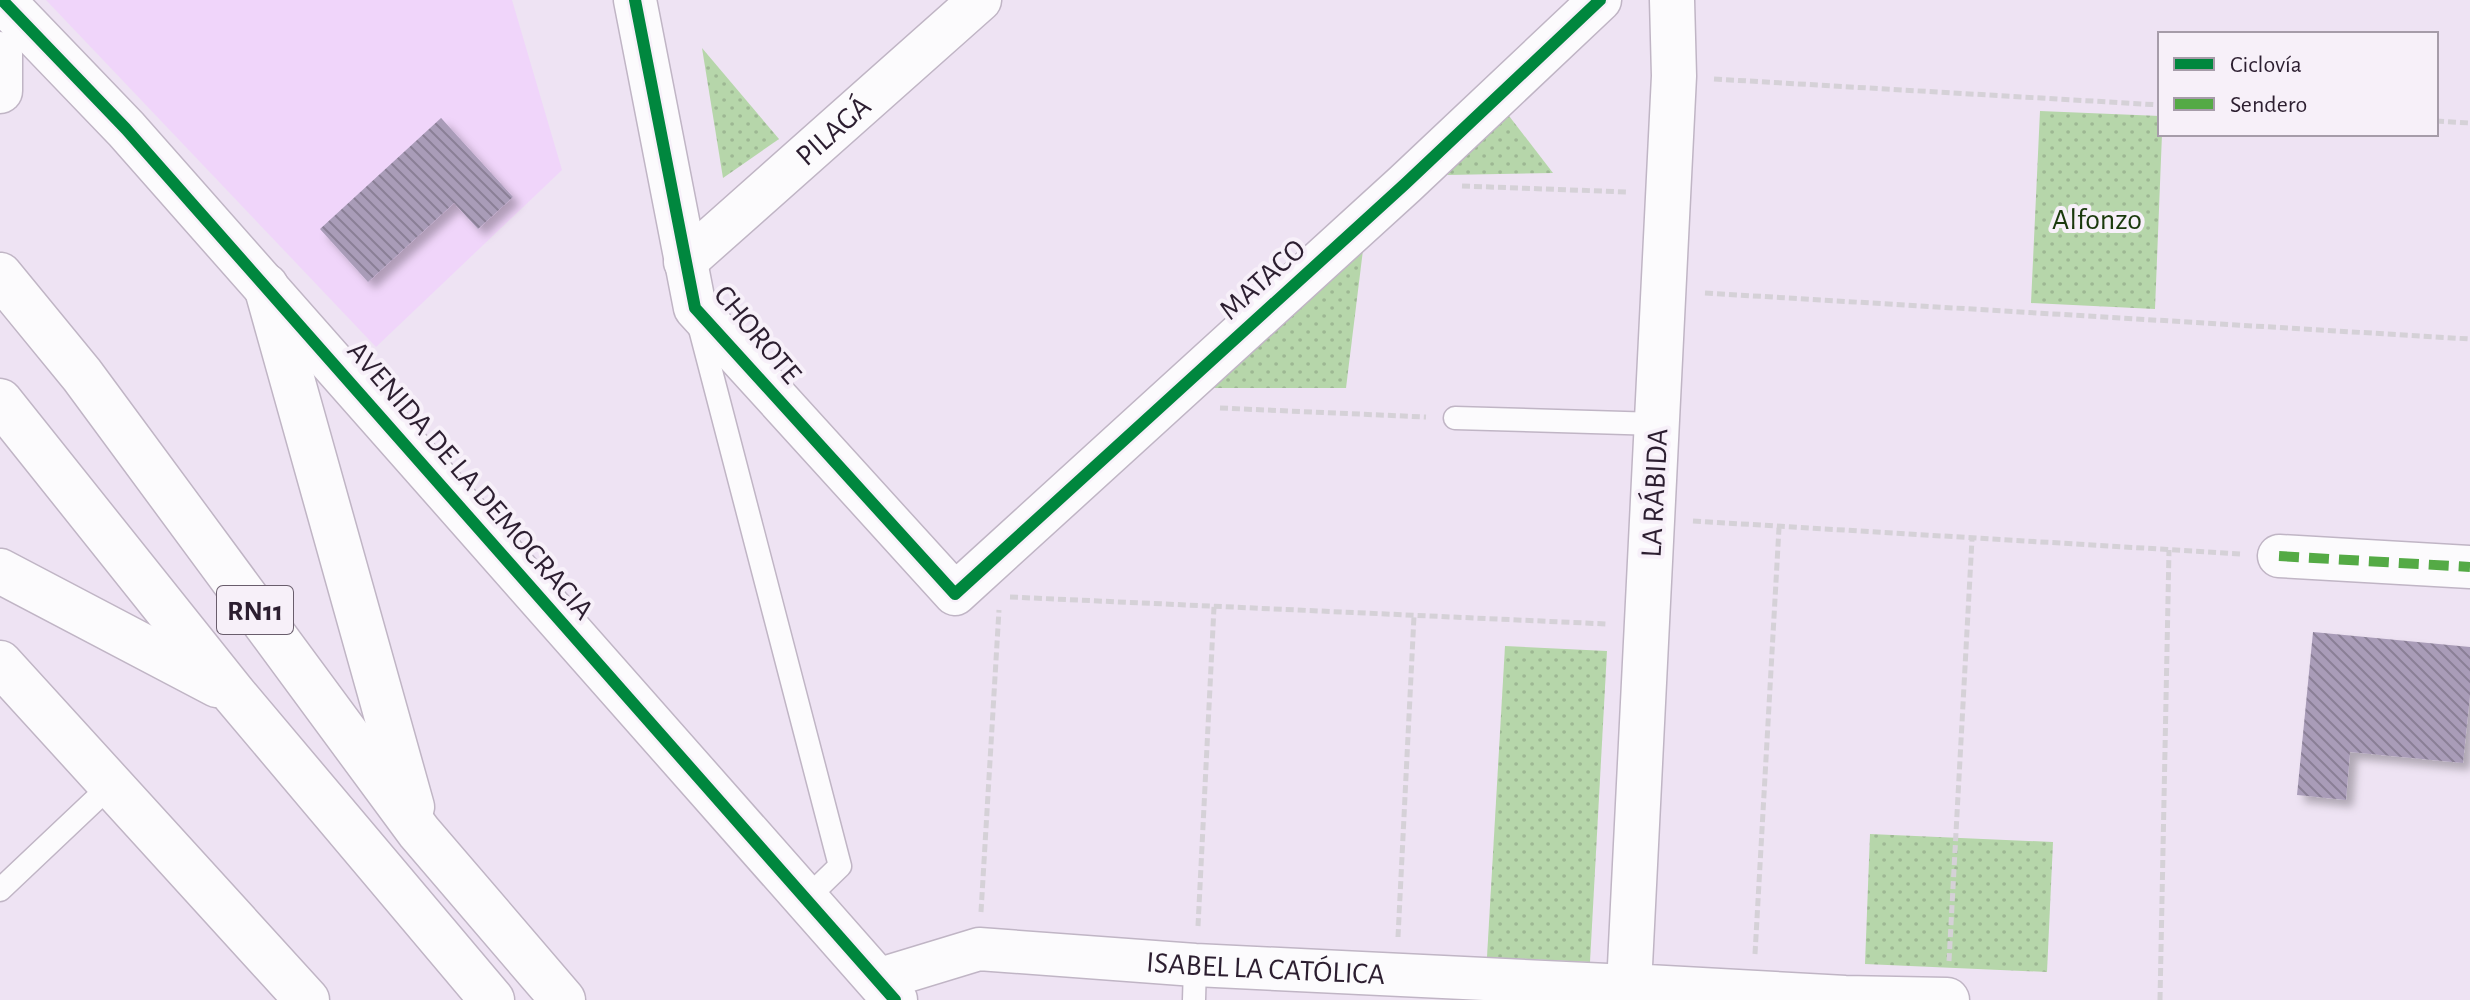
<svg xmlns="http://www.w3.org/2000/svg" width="2470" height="1000" viewBox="0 0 2470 1000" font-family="'Alegreya Sans',sans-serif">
<defs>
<pattern id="park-dots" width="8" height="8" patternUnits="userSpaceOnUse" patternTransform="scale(2)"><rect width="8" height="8" fill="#b6d6aa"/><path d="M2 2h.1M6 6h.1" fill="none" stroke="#9db793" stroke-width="1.8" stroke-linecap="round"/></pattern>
<pattern id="building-back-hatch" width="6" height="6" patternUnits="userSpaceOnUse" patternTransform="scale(2)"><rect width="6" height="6" fill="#a99cb8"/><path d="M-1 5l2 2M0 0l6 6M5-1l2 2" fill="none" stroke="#8a7f96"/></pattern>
<filter id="shadow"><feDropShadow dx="7" dy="7" stdDeviation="4" flood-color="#0004"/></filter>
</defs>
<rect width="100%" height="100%" fill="#eee3f3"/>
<path fill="#f0d5fa" d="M 46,0 L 512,0 L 562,170 L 376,347 Z"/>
<g fill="url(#park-dots)">
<path d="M 702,48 L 779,139 L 723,178 Z"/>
<path d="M 2040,111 L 2160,116 L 2160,134 L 2162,134 L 2155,309 L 2031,303 Z"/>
<path d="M 1506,112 L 1553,173 L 1447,175 Z"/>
<path d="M 1363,250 L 1346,388 L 1212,388 Z"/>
<path d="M 1505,646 L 1607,651 L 1590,962 L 1487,957 Z"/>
<path d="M 1870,834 L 2053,842 L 2047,972 L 1865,964 Z"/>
</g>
<g fill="url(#building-back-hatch)" filter="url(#shadow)">
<path d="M 441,118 L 513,197 L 478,229 L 454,203 L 368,282 L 320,229 Z"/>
<path d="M 2313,632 L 2470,647 L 2470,695 L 2463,763 L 2350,752 L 2346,800 L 2297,795 Z"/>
</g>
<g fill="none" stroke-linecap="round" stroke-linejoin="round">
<g stroke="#c0b5c5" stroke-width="25">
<g id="service">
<path d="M 699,325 L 840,866 L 806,899"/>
<path d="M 1455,418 L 1658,424"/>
<path d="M 0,890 L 111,785"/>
<path d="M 1194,1000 L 1195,965"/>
</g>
</g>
<g stroke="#c0b5c5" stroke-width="45">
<g id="minor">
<path d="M 635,0 L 695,308 L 955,594 L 1405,184 L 1600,0"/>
<path id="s1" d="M 685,262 L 980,0"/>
<path d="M 2279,556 L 2470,567"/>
<path id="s2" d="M 877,980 L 979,949 L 1195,965 L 1629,986"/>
</g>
</g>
<g stroke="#c0b5c5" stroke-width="47">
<g id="tertiary">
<path d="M 2,0 L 126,129 L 895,1000"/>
<path d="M 1672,0 L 1674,76 L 1629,986 L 1845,998 L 1947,1000"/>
<path d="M 0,663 L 307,1000"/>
</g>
</g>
<g stroke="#c0b5c5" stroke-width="47">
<path id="primary" d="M 0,54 L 0,91"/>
</g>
<g stroke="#c0b5c5" stroke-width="47">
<g id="trunk">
<path d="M 0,275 L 82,375 L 419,832 L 563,1000"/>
<path d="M 266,286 L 412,807"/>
<path d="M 0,401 L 234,694 L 492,1000"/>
<path d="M 0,571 L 217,685"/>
</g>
</g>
<g stroke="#d5d1d7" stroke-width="5" stroke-dasharray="8 4" stroke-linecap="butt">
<path d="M 1714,79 L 2160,105"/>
<path d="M 2436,121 L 2470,123"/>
<path d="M 1462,186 L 1628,192"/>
<path d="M 1705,293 L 2470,339"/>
<path d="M 1220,408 L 1426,417"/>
<path d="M 1693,521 L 2242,554"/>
<path d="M 1010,597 L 1607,624"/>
<path d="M 981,912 L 999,610"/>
<path d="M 1198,926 L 1214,607"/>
<path d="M 1398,937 L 1414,616"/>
<path d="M 1755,954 L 1779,528"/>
<path d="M 1949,961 L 1972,539"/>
<path d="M 2160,1000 L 2169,550"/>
</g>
<use href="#service" stroke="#fcfbfd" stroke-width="22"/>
<use href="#minor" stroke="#fcfbfd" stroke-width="42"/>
<use href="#tertiary" stroke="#fcfbfd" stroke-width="44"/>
<use href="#primary" stroke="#fcfbfd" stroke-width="44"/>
<use href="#trunk" stroke="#fcfbfd" stroke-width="44"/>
<path stroke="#54aa45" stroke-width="10" stroke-dasharray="20 10" stroke-linecap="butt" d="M 2279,556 L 2470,567"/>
<g stroke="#f7f0f9" stroke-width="17">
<g id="cycleway">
<path d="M 2,0 L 126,129 L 895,1000"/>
<path d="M 635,0 L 695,308 L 955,594 L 1405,184 L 1600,0"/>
</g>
</g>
<use href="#cycleway" stroke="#00873e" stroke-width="12"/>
</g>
<g text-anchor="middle" stroke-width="8" stroke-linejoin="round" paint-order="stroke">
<rect fill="#f7f0f9" stroke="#695d6c" stroke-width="2" x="217" y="586" width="76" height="48" rx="6"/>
<g font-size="28" font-weight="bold" fill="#2c1e30">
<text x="255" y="620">RN11</text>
</g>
<g font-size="30" fill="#2c1e30" stroke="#f7f0f9">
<text dy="10" stroke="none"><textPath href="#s1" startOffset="198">PILAGÁ</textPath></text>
<text transform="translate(1262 279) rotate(-42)" y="10">MATACO</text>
<text transform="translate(758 334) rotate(50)" y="10">CHOROTE</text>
<text transform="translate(471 480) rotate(49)" y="10">AVENIDA DE LA DEMOCRACIA</text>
<text transform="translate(1654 493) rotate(-87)" y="10">LA RÁBIDA</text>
<text dy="10" stroke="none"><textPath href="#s2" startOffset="394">ISABEL LA CATÓLICA</textPath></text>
</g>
<g font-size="30" fill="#1a390c" stroke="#f7f0f9">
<text x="2097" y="229">Alfonzo</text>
</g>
</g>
<rect x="2158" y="32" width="280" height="104" fill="#f7f0f9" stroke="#a69ca9" stroke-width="2"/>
<rect x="2174" y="58" width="40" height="12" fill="#00873e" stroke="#a69ca9" stroke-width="2"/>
<text x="2230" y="72" font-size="24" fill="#2c1e30">Ciclovía</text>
<rect x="2174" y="98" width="40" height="12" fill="#54aa45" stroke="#a69ca9" stroke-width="2"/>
<text x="2230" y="112" font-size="24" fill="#2c1e30">Sendero</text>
</svg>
